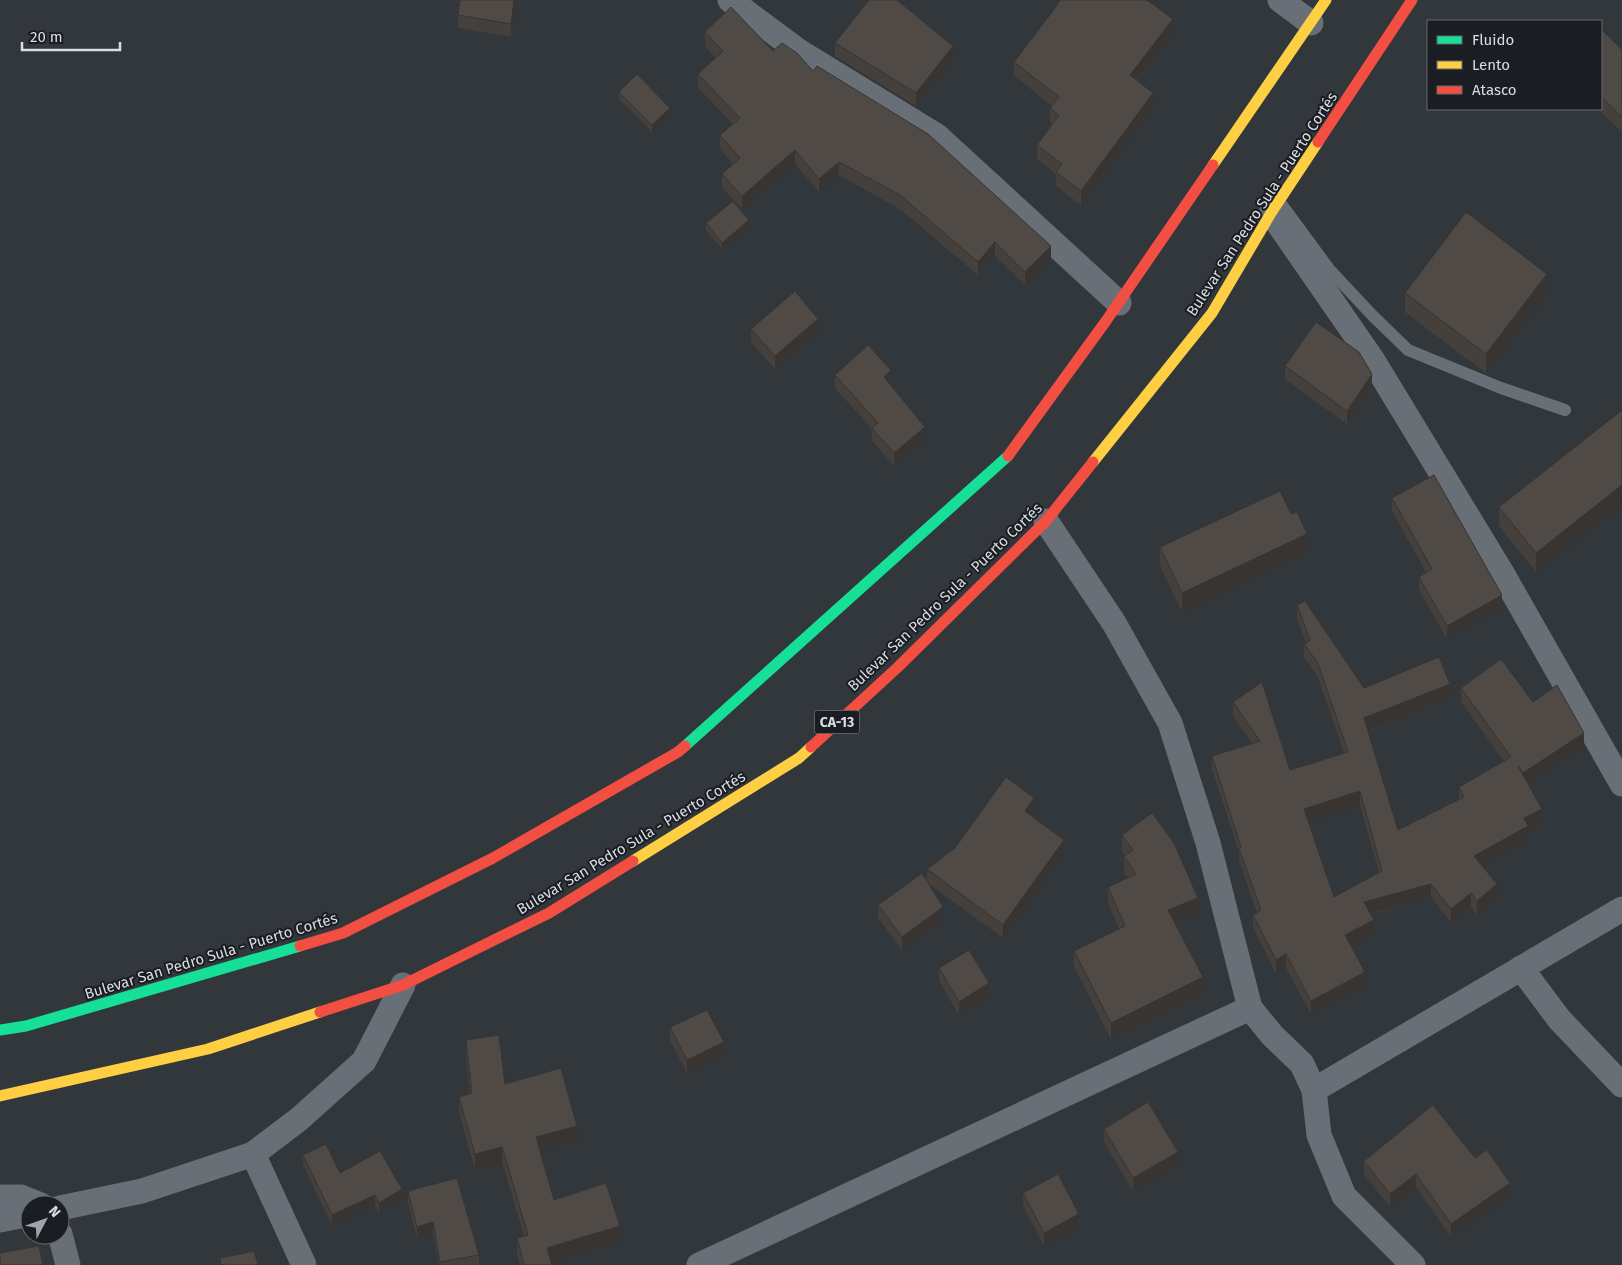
<svg xmlns="http://www.w3.org/2000/svg" width="1622" height="1265" viewBox="0 0 1622 1265" font-family="'Fira Sans',sans-serif">
<rect width="100%" height="100%" fill="#32373c"/>
<g fill="none" stroke-linecap="round" stroke-linejoin="round">
<path stroke="#696f77" stroke-width="12" d="M 1279,201 L 1329,269 L 1372,315 L 1408,350 L 1501,388 L 1565,410"/>
<g stroke="#696f77" stroke-width="25">
<path d="M 730,0 L 800,52 L 937,136 L 1119,303"/>
<path d="M 1280,0 L 1311,23"/>
<path d="M 1271,213 L 1372,359 L 1502,573 L 1622,784"/>
<path d="M 1046,521 L 1114,623 L 1170,723 L 1208,843 L 1250,1008 L 1272,1035 L 1302,1064 L 1314,1090 L 1319,1135 L 1344,1196 L 1413,1265"/>
<path d="M 1521,968 L 1559,1019 L 1622,1085"/>
<path d="M 1314,1090 L 1622,909"/>
<path d="M 253,1154 L 304,1265"/>
<path d="M 0,1197 L 21,1197 L 41,1205"/>
<path d="M 60,1208 L 142,1191 L 253,1154 L 298,1120 L 364,1061 L 403,985"/>
<path d="M 0,1220 L 30,1214"/>
<path d="M 60,1234 L 68,1265"/>
<path d="M 699,1265 L 1250,1008"/>
</g>
<g stroke="#16e098" stroke-width="11">
<path d="M 685,746 L 1008,456"/>
<path d="M 0,1030 L 26,1026 L 300,946"/>
</g>
<g stroke="#ffcf43" stroke-width="11">
<path d="M 1213,165 L 1326,0"/>
<path d="M 1093,462 L 1212,313 L 1271,213 L 1318,142"/>
<path d="M 633,861 L 799,758 L 811,747"/>
<path d="M 0,1096 L 208,1049 L 320,1012"/>
</g>
<g stroke="#f24e42" stroke-width="11">
<path d="M 1318,142 L 1412,0"/>
<path d="M 1008,456 L 1106,321 L 1213,165"/>
<path d="M 811,747 L 898,667 L 1046,521 L 1093,462"/>
<path d="M 300,946 L 343,933 L 493,858 L 678,752 L 685,746"/>
<path d="M 320,1012 L 403,985 L 549,913 L 633,861"/>
</g>
</g>
<g fill="#45403c" fill-rule="evenodd">
<path d="M 460,0 L 517,0 L 511,37 L 458,28 L 458,15 Z"/>
<path d="M 1601,29 L 1622,50 L 1622,132 L 1598,109 L 1601,109 Z"/>
<path d="M 705,32 L 773,51 L 813,71 L 1051,260 L 1025,285 L 995,256 L 978,275 L 900,209 L 839,175 L 819,192 L 795,164 L 742,209 L 722,188 L 722,174 L 733,164 L 720,149 L 720,135 L 733,124 L 698,88 L 698,74 L 716,58 L 705,46 Z"/>
<path d="M 1173,33 L 1137,81 L 1153,107 L 1081,205 L 1056,186 L 1056,174 L 1037,159 L 1037,145 L 1052,124 L 1050,122 L 1050,108 L 1052,106 L 1014,76 L 1014,62 Z"/>
<path d="M 835,43 L 953,59 L 916,106 L 835,56 Z"/>
<path d="M 619,92 L 670,114 L 652,132 L 619,99 Z"/>
<path d="M 706,223 L 749,227 L 722,249 L 706,230 Z"/>
<path d="M 1405,293 L 1547,293 L 1486,373 L 1405,312 Z"/>
<path d="M 751,329 L 818,332 L 775,369 L 751,342 Z"/>
<path d="M 1285,366 L 1372,387 L 1347,424 L 1285,379 Z"/>
<path d="M 835,375 L 891,383 L 890,384 L 925,440 L 894,466 L 872,441 L 872,429 L 835,388 Z"/>
<path d="M 1622,410 L 1536,572 L 1499,526 L 1499,507 Z"/>
<path d="M 1392,498 L 1502,608 L 1447,639 L 1419,590 L 1419,577 L 1426,572 L 1392,511 Z"/>
<path d="M 1160,547 L 1307,553 L 1182,612 L 1160,566 Z"/>
<path d="M 1297,605 L 1364,688 L 1450,697 L 1368,731 L 1398,830 L 1459,800 L 1459,787 L 1504,761 L 1461,702 L 1461,688 L 1533,702 L 1584,746 L 1528,783 L 1542,822 L 1528,830 L 1528,839 L 1482,865 L 1497,898 L 1477,915 L 1471,907 L 1451,923 L 1431,897 L 1371,914 L 1374,934 L 1351,946 L 1365,985 L 1311,1014 L 1286,968 L 1276,973 L 1253,928 L 1253,915 L 1257,913 L 1239,861 L 1239,852 L 1212,769 L 1212,756 L 1252,743 L 1233,716 L 1233,702 L 1290,770 L 1344,753 L 1318,677 L 1304,657 L 1304,644 L 1306,643 L 1297,618 ZM 1360,805 L 1379,872 L 1334,897 L 1308,821 Z"/>
<path d="M 1034,811 L 1031,816 L 1064,853 L 1003,938 L 928,883 L 943,920 L 902,950 L 878,918 L 878,905 L 927,881 L 927,869 Z"/>
<path d="M 1122,835 L 1198,914 L 1175,924 L 1203,993 L 1111,1039 L 1074,967 L 1074,951 L 1119,929 L 1108,903 L 1108,887 L 1128,878 L 1124,873 L 1124,856 L 1125,856 L 1122,852 Z"/>
<path d="M 939,968 L 989,996 L 959,1015 L 939,981 Z"/>
<path d="M 670,1027 L 724,1056 L 687,1073 L 670,1040 Z"/>
<path d="M 466,1040 L 505,1084 L 577,1141 L 540,1152 L 554,1200 L 620,1241 L 551,1263 L 552,1265 L 520,1265 L 517,1254 L 517,1238 L 524,1236 L 502,1162 L 475,1170 L 459,1112 L 459,1097 L 470,1094 L 466,1055 Z"/>
<path d="M 1104,1129 L 1178,1165 L 1133,1191 L 1104,1142 Z"/>
<path d="M 303,1155 L 340,1173 L 402,1200 L 379,1213 L 375,1205 L 332,1225 L 303,1165 Z"/>
<path d="M 1475,1158 L 1510,1196 L 1451,1237 L 1416,1187 L 1390,1207 L 1364,1174 L 1364,1161 Z"/>
<path d="M 408,1191 L 479,1255 L 479,1265 L 439,1265 L 433,1233 L 417,1238 L 408,1202 Z"/>
<path d="M 1023,1193 L 1079,1227 L 1044,1246 L 1023,1206 Z"/>
</g>
<g fill="#383431">
<path d="M 514,0 L 517,0 L 511,37 L 511,24 Z"/>
<path d="M 1173,19 L 1173,33 L 1130,89 L 1130,75 Z"/>
<path d="M 953,46 L 953,59 L 916,106 L 916,93 Z"/>
<path d="M 1153,93 L 1153,107 L 1081,205 L 1081,191 Z"/>
<path d="M 670,108 L 670,114 L 652,132 L 652,125 Z"/>
<path d="M 795,150 L 795,164 L 742,209 L 742,196 Z"/>
<path d="M 839,162 L 839,175 L 819,192 L 819,179 Z"/>
<path d="M 749,220 L 749,227 L 722,249 L 722,243 Z"/>
<path d="M 995,242 L 995,256 L 978,275 L 978,262 Z"/>
<path d="M 1051,246 L 1051,260 L 1025,285 L 1025,272 Z"/>
<path d="M 1547,274 L 1547,293 L 1486,373 L 1486,354 Z"/>
<path d="M 818,319 L 818,332 L 775,369 L 775,356 Z"/>
<path d="M 891,370 L 891,383 L 884,390 L 884,377 Z"/>
<path d="M 1372,374 L 1372,387 L 1347,424 L 1347,411 Z"/>
<path d="M 925,427 L 925,440 L 894,466 L 894,453 Z"/>
<path d="M 1622,485 L 1622,504 L 1536,572 L 1536,553 Z"/>
<path d="M 1307,534 L 1307,553 L 1182,612 L 1182,593 Z"/>
<path d="M 1502,595 L 1502,608 L 1447,639 L 1447,626 Z"/>
<path d="M 1450,684 L 1450,697 L 1364,732 L 1364,718 Z"/>
<path d="M 1584,733 L 1584,746 L 1523,786 L 1523,773 Z"/>
<path d="M 1360,791 L 1360,805 L 1304,823 L 1304,809 Z"/>
<path d="M 1034,798 L 1034,811 L 1025,824 L 1025,811 Z"/>
<path d="M 1542,809 L 1542,822 L 1528,830 L 1528,839 L 1474,870 L 1474,856 L 1524,818 Z"/>
<path d="M 1064,840 L 1064,853 L 1003,938 L 1003,925 Z"/>
<path d="M 1431,884 L 1431,897 L 1364,915 L 1364,902 Z"/>
<path d="M 1497,884 L 1497,898 L 1477,915 L 1477,901 Z"/>
<path d="M 1471,893 L 1471,907 L 1451,923 L 1451,909 Z"/>
<path d="M 1198,898 L 1198,914 L 1168,927 L 1168,910 Z"/>
<path d="M 943,907 L 943,920 L 902,950 L 902,937 Z"/>
<path d="M 1374,920 L 1374,934 L 1345,949 L 1345,935 Z"/>
<path d="M 1286,954 L 1286,968 L 1276,973 L 1276,960 Z"/>
<path d="M 1365,972 L 1365,985 L 1311,1014 L 1311,1001 Z"/>
<path d="M 1203,977 L 1203,993 L 1111,1039 L 1111,1023 Z"/>
<path d="M 989,983 L 989,996 L 959,1015 L 959,1002 Z"/>
<path d="M 724,1042 L 724,1056 L 687,1073 L 687,1060 Z"/>
<path d="M 577,1126 L 577,1141 L 536,1153 L 536,1137 Z"/>
<path d="M 502,1147 L 502,1162 L 475,1170 L 475,1154 Z"/>
<path d="M 1178,1152 L 1178,1165 L 1133,1191 L 1133,1178 Z"/>
<path d="M 1416,1174 L 1416,1187 L 1390,1207 L 1390,1194 Z"/>
<path d="M 1510,1183 L 1510,1196 L 1451,1237 L 1451,1224 Z"/>
<path d="M 402,1189 L 402,1200 L 379,1213 L 379,1203 Z"/>
<path d="M 375,1195 L 375,1205 L 332,1225 L 332,1215 Z"/>
<path d="M 1079,1214 L 1079,1227 L 1044,1246 L 1044,1233 Z"/>
<path d="M 433,1222 L 433,1233 L 417,1238 L 417,1227 Z"/>
<path d="M 620,1226 L 620,1241 L 547,1264 L 547,1248 Z"/>
</g>
<g fill="#504a46" stroke="#383431" fill-rule="evenodd">
<path d="M 460,0 L 514,0 L 511,24 L 458,15 Z"/>
<path d="M 869,0 L 897,0 L 953,46 L 916,93 L 835,43 Z"/>
<path d="M 1060,0 L 1147,0 L 1173,19 L 1130,75 L 1153,93 L 1081,191 L 1056,172 L 1062,164 L 1037,145 L 1059,115 L 1050,108 L 1059,97 L 1014,62 L 1055,8 Z"/>
<path d="M 731,7 L 773,51 L 782,43 L 797,53 L 813,71 L 817,66 L 928,134 L 1051,246 L 1025,272 L 995,242 L 978,262 L 900,195 L 839,162 L 819,179 L 795,150 L 742,196 L 722,174 L 740,158 L 720,135 L 740,118 L 698,74 L 723,51 L 705,32 Z"/>
<path d="M 1601,29 L 1622,50 L 1622,117 L 1601,96 Z"/>
<path d="M 637,74 L 670,108 L 652,125 L 619,92 Z"/>
<path d="M 733,201 L 749,220 L 722,243 L 706,223 Z"/>
<path d="M 1466,212 L 1547,274 L 1486,354 L 1405,293 Z"/>
<path d="M 795,291 L 818,319 L 775,356 L 751,329 Z"/>
<path d="M 1316,322 L 1359,352 L 1372,374 L 1347,411 L 1285,366 Z"/>
<path d="M 868,345 L 891,370 L 884,377 L 925,427 L 894,453 L 872,428 L 878,423 L 835,375 Z"/>
<path d="M 1622,410 L 1622,485 L 1536,553 L 1499,507 Z"/>
<path d="M 1434,475 L 1502,595 L 1447,626 L 1419,577 L 1432,569 L 1392,498 Z"/>
<path d="M 1280,491 L 1291,514 L 1297,512 L 1307,534 L 1182,593 L 1160,547 Z"/>
<path d="M 1305,601 L 1364,688 L 1439,657 L 1450,684 L 1364,718 L 1398,830 L 1464,797 L 1459,787 L 1511,757 L 1461,688 L 1501,659 L 1533,702 L 1557,685 L 1584,733 L 1523,773 L 1518,766 L 1542,809 L 1524,818 L 1528,826 L 1474,856 L 1497,884 L 1477,901 L 1471,893 L 1451,909 L 1431,884 L 1364,902 L 1374,920 L 1345,935 L 1365,972 L 1311,1001 L 1286,954 L 1276,960 L 1253,915 L 1261,910 L 1239,848 L 1241,847 L 1212,756 L 1260,741 L 1233,702 L 1262,682 L 1290,770 L 1348,752 L 1318,663 L 1304,644 L 1310,640 L 1297,605 ZM 1360,791 L 1382,871 L 1334,897 L 1304,809 Z"/>
<path d="M 1006,777 L 1034,798 L 1025,811 L 1064,840 L 1003,925 L 927,869 L 955,848 Z"/>
<path d="M 1152,813 L 1174,843 L 1198,898 L 1168,910 L 1203,977 L 1111,1023 L 1074,951 L 1125,926 L 1108,887 L 1136,874 L 1124,856 L 1133,850 L 1122,835 Z"/>
<path d="M 922,873 L 943,907 L 902,937 L 878,905 Z"/>
<path d="M 969,950 L 989,983 L 959,1002 L 939,968 Z"/>
<path d="M 707,1010 L 724,1042 L 687,1060 L 670,1027 Z"/>
<path d="M 499,1035 L 505,1084 L 561,1068 L 577,1126 L 536,1137 L 554,1200 L 606,1183 L 620,1226 L 547,1248 L 552,1265 L 524,1265 L 517,1238 L 528,1235 L 502,1147 L 475,1154 L 459,1097 L 472,1093 L 466,1040 Z"/>
<path d="M 1148,1102 L 1178,1152 L 1133,1178 L 1104,1129 Z"/>
<path d="M 1433,1105 L 1475,1158 L 1487,1150 L 1510,1183 L 1451,1224 L 1416,1174 L 1390,1194 L 1364,1161 Z"/>
<path d="M 326,1144 L 340,1173 L 380,1151 L 402,1189 L 379,1203 L 375,1195 L 332,1215 L 303,1155 Z"/>
<path d="M 1058,1174 L 1079,1214 L 1044,1233 L 1023,1193 Z"/>
<path d="M 457,1178 L 479,1255 L 440,1262 L 433,1222 L 417,1227 L 408,1191 Z"/>
<path d="M 39,1246 L 43,1265 L 0,1265 L 0,1253 Z"/>
<path d="M 254,1251 L 258,1265 L 221,1265 L 220,1258 Z"/>
</g>
<g text-anchor="middle" stroke-width="4" stroke-linejoin="round" paint-order="stroke">
<rect fill="#1a1d21" stroke="#a0a4aa" stroke-width="1" x="814.5" y="710.5" width="45" height="23" rx="4"/>
<g font-size="14" font-weight="bold" fill="#d9dee4">
<text x="837" y="727">CA-13</text>
</g>
<g font-size="15" fill="#d9dee4" stroke="#1a1d21">
<text transform="translate(1262 204) rotate(-57)" y="5">Bulevar San Pedro Sula - Puerto Cortés</text>
<text transform="translate(945 597) rotate(-44)" y="5">Bulevar San Pedro Sula - Puerto Cortés</text>
<text transform="translate(631 843) rotate(-31)" y="5">Bulevar San Pedro Sula - Puerto Cortés</text>
<text transform="translate(211 956) rotate(-17)" y="5">Bulevar San Pedro Sula - Puerto Cortés</text>
</g>
</g>
<rect x="1427" y="20" width="175" height="90" fill="#1a1d21" stroke="#666a6f"/>
<rect x="1437" y="36" width="25" height="8" fill="#16e098" stroke="#666a6f"/>
<text x="1472" y="45" font-size="15" fill="#d9dee4">Fluido</text>
<rect x="1437" y="61" width="25" height="8" fill="#ffcf43" stroke="#666a6f"/>
<text x="1472" y="70" font-size="15" fill="#d9dee4">Lento</text>
<rect x="1437" y="86" width="25" height="8" fill="#f24e42" stroke="#666a6f"/>
<text x="1472" y="95" font-size="15" fill="#d9dee4">Atasco</text>
<g transform="translate(45 1220) rotate(49)"><circle r="24" fill="#1a1d21" stroke="#666a6f"/>
<path d="M0-4L9 19L0 12L-9 19Z" fill="#9fa4a9"/>
<text y="-8" font-size="14" font-weight="bold" text-anchor="middle" fill="#d9dee4">N</text>
</g>
<path d="M22 42v8h98v-8" fill="none" stroke="#d9dee4" stroke-width="2.5"/>
<text x="30" y="42" font-size="15" fill="#d9dee4" stroke="#1a1d21" stroke-width="4" paint-order="stroke">20 m</text>
</svg>
